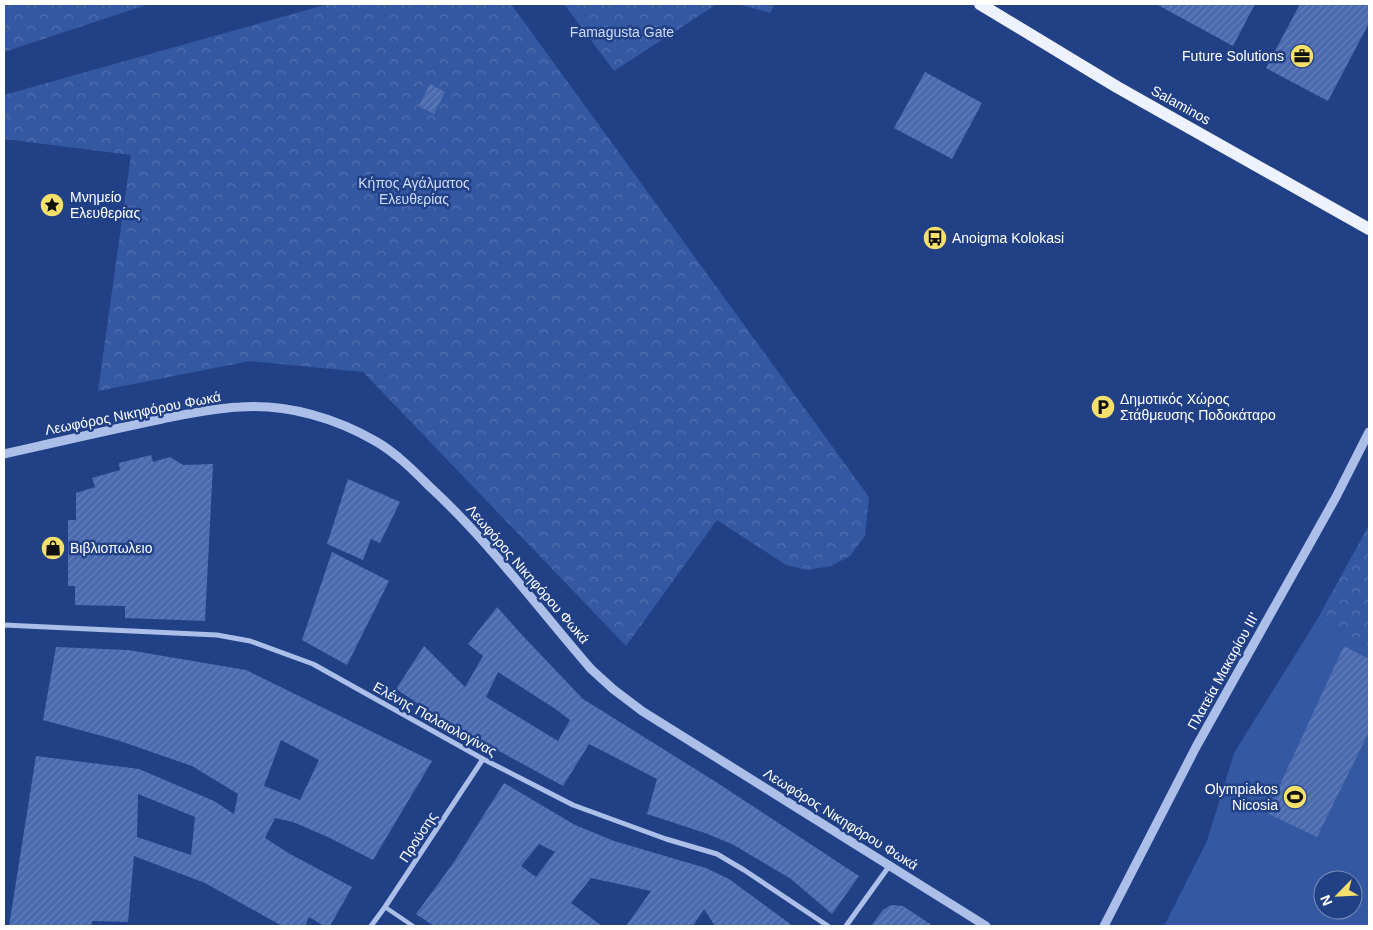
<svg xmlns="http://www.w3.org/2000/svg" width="1373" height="930" viewBox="0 0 1373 930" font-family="Arial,sans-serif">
<defs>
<pattern id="forest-crowns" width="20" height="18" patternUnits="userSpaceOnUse" patternTransform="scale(1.25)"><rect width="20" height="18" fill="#3558a3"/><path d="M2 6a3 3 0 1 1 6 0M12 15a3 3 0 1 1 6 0" fill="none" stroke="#5371b1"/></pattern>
<pattern id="building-hatch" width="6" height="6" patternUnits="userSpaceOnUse" patternTransform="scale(1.25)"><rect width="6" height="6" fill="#4a69ae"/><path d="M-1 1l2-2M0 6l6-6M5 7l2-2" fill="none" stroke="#6580ba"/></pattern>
</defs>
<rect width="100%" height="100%" fill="#214086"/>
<g fill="url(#forest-crowns)">
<path d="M 4,4 L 149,4 L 4,52 Z"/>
<path d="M 328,4 L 511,4 L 869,497 L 865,536 L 850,556 L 831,566 L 807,570 L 786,565 L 717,520 L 626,646 L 363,372 L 250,361 L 98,391 L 131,155 L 4,139 L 4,95 Z"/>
<path d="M 564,4 L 717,4 L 614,71 Z"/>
<path d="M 737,4 L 775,4 L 770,13 Z"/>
<path d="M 1369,525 L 1369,647 L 1318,618 Z"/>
</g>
<path fill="#3558a3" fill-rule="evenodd" d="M 1318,618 L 1369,647 L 1369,926 L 1164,926 L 1207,841 L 1234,753 ZM 1323,880 L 1353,880 L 1353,910 L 1323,910 Z"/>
<g fill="url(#building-hatch)" fill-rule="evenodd">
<path d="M 1156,4 L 1255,4 L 1233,46 Z"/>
<path d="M 1300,4 L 1369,4 L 1369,23 L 1328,101 L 1266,68 Z"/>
<path d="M 925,72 L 982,103 L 952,159 L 894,128 Z"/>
<path d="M 430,84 L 445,92 L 434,114 L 419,106 Z"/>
<path d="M 151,455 L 153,462 L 170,457 L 183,465 L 213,464 L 205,621 L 125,618 L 125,606 L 75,605 L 75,586 L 68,586 L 68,520 L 76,520 L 76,493 L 95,487 L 92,478 L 120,470 L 119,463 Z"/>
<path d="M 348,479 L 400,502 L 380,543 L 371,539 L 363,560 L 327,544 Z"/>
<path d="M 332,552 L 389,581 L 347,665 L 302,640 Z"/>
<path d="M 497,607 L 522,635 L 583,699 L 716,782 L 859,876 L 832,914 L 791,879 L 732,844 L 705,833 L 647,814 L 657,779 L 589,744 L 563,786 L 446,722 L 396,689 L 424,646 L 465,687 L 483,656 L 468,644 ZM 498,672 L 554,708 L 570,720 L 558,741 L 486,697 Z"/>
<path d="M 1344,646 L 1369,659 L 1369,732 L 1317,837 L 1267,813 Z"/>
<path d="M 56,647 L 128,650 L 246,670 L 432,761 L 373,860 L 330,838 L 293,822 L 275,818 L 265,838 L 290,854 L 352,887 L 330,926 L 324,926 L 309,917 L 305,926 L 282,926 L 205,883 L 134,856 L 128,922 L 92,921 L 91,926 L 9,926 L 36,756 L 139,769 L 214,801 L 234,814 L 238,794 L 192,766 L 117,740 L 43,720 ZM 281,740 L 319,760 L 300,800 L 264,786 ZM 138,794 L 195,817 L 191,855 L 137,837 Z"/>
<path d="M 504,783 L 575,825 L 614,841 L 706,868 L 729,879 L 793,926 L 715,926 L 704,909 L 693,926 L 626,926 L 651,891 L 591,878 L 571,903 L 602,926 L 434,926 L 416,914 L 454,862 ZM 539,844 L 555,852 L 536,877 L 521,866 Z"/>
<path d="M 891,905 L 903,906 L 933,926 L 871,926 L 883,910 Z"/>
</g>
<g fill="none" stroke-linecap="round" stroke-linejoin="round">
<path stroke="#abbfe9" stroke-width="4.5" d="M 385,907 L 413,926"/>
<g stroke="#abbfe9" stroke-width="5">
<path d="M 4,625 L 217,635 L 250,641 L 313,664 L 483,759 L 573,805 L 666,839 L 717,854 L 744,870 L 828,926"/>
<path d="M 371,926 L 385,907 L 483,759"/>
<path d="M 846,926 L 890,865"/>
</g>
<g stroke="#abbfe9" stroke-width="9">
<path d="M 4,454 C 57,442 109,430 162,419 C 188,414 214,408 240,407 C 288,404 336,418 377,442 C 397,454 413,470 429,486 C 489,541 538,608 591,669 L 613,689 L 642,711 L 986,926"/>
<path d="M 1104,926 L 1196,747 L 1336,497 L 1369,432"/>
</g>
<path stroke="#eef2fe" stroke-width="12" d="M 980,4 L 1117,87 L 1369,229"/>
</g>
<defs>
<g id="office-disc" transform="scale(1.25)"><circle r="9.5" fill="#f6e06c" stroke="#214086"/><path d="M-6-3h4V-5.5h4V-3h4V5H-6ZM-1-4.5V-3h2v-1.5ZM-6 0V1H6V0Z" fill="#111"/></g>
<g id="sight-disc" transform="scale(1.25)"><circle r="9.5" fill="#f6e06c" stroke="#214086"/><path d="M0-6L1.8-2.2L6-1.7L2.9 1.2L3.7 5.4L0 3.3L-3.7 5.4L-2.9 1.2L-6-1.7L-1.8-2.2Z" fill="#111"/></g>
<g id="bus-disc" transform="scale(1.25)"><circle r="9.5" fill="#f6e06c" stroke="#214086"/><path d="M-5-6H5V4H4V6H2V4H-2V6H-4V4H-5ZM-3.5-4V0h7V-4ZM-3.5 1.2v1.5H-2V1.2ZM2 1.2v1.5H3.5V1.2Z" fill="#111"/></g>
<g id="parking-disc" transform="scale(1.25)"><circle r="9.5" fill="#f6e06c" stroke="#214086"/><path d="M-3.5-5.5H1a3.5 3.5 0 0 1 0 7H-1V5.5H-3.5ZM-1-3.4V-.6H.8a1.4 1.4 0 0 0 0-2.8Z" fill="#111"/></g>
<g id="shop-disc" transform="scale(1.25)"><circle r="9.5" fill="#f6e06c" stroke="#214086"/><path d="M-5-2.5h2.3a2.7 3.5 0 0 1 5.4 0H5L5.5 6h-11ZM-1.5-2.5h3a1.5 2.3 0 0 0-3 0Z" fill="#111"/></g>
<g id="stadium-disc" transform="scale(1.25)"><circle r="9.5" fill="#f6e06c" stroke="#214086"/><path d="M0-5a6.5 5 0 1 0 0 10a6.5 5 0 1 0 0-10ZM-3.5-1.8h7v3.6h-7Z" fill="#111"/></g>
</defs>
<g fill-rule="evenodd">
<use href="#office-disc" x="1302" y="56"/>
<use href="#sight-disc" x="52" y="205"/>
<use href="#bus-disc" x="935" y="238"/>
<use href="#parking-disc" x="1103" y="407"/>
<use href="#shop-disc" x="53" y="548"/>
<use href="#stadium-disc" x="1295" y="797"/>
</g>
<g text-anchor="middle" stroke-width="5" stroke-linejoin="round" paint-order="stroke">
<g font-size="14" fill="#cfdcf7" stroke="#214086">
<text x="622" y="37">Famagusta Gate</text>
<text x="414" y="188">Κήπος Αγάλματος<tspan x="414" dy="16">Ελευθερίας</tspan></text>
</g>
<g font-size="14" fill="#fff" stroke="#214086" text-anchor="start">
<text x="1284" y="61" text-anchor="end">Future Solutions</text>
<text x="70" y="202">Μνημείο<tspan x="70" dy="16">Ελευθερίας</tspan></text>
<text x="952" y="243">Anoigma Kolokasi</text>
<text x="1120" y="404">Δημοτικός Χώρος<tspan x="1120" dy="16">Στάθμευσης Ποδοκάταρο</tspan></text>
<text x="70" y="553">Βιβλιοπωλειο</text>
<text x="1278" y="794" text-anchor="end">Olympiakos<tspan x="1278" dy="16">Nicosia</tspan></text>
</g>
<g font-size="14" fill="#fff" stroke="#214086">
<text transform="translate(1181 105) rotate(29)" y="5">Salaminos</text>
<text transform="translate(133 413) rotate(-11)" y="5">Λεωφόρος Νικηφόρου Φωκά</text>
<text transform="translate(528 574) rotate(49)" y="5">Λεωφόρος Νικηφόρου Φωκά</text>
<text transform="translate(1223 671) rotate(-61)" y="5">Πλατεία Μακαρίου ΙΙΙ'</text>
<text transform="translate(435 719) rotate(29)" y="5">Ελένης Παλαιολογίνας</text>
<text transform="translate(841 819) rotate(32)" y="5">Λεωφόρος Νικηφόρου Φωκά</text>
<text transform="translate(418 837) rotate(-57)" y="5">Προύσης</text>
</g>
</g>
<rect width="1373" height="930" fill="none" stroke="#ffffff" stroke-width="10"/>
<g transform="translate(1338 895) rotate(246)"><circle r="24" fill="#214086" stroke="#7a8cb6"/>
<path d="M0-4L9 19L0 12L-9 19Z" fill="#f6e06c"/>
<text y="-8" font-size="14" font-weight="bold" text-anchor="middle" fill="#ffffff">N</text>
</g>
</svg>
